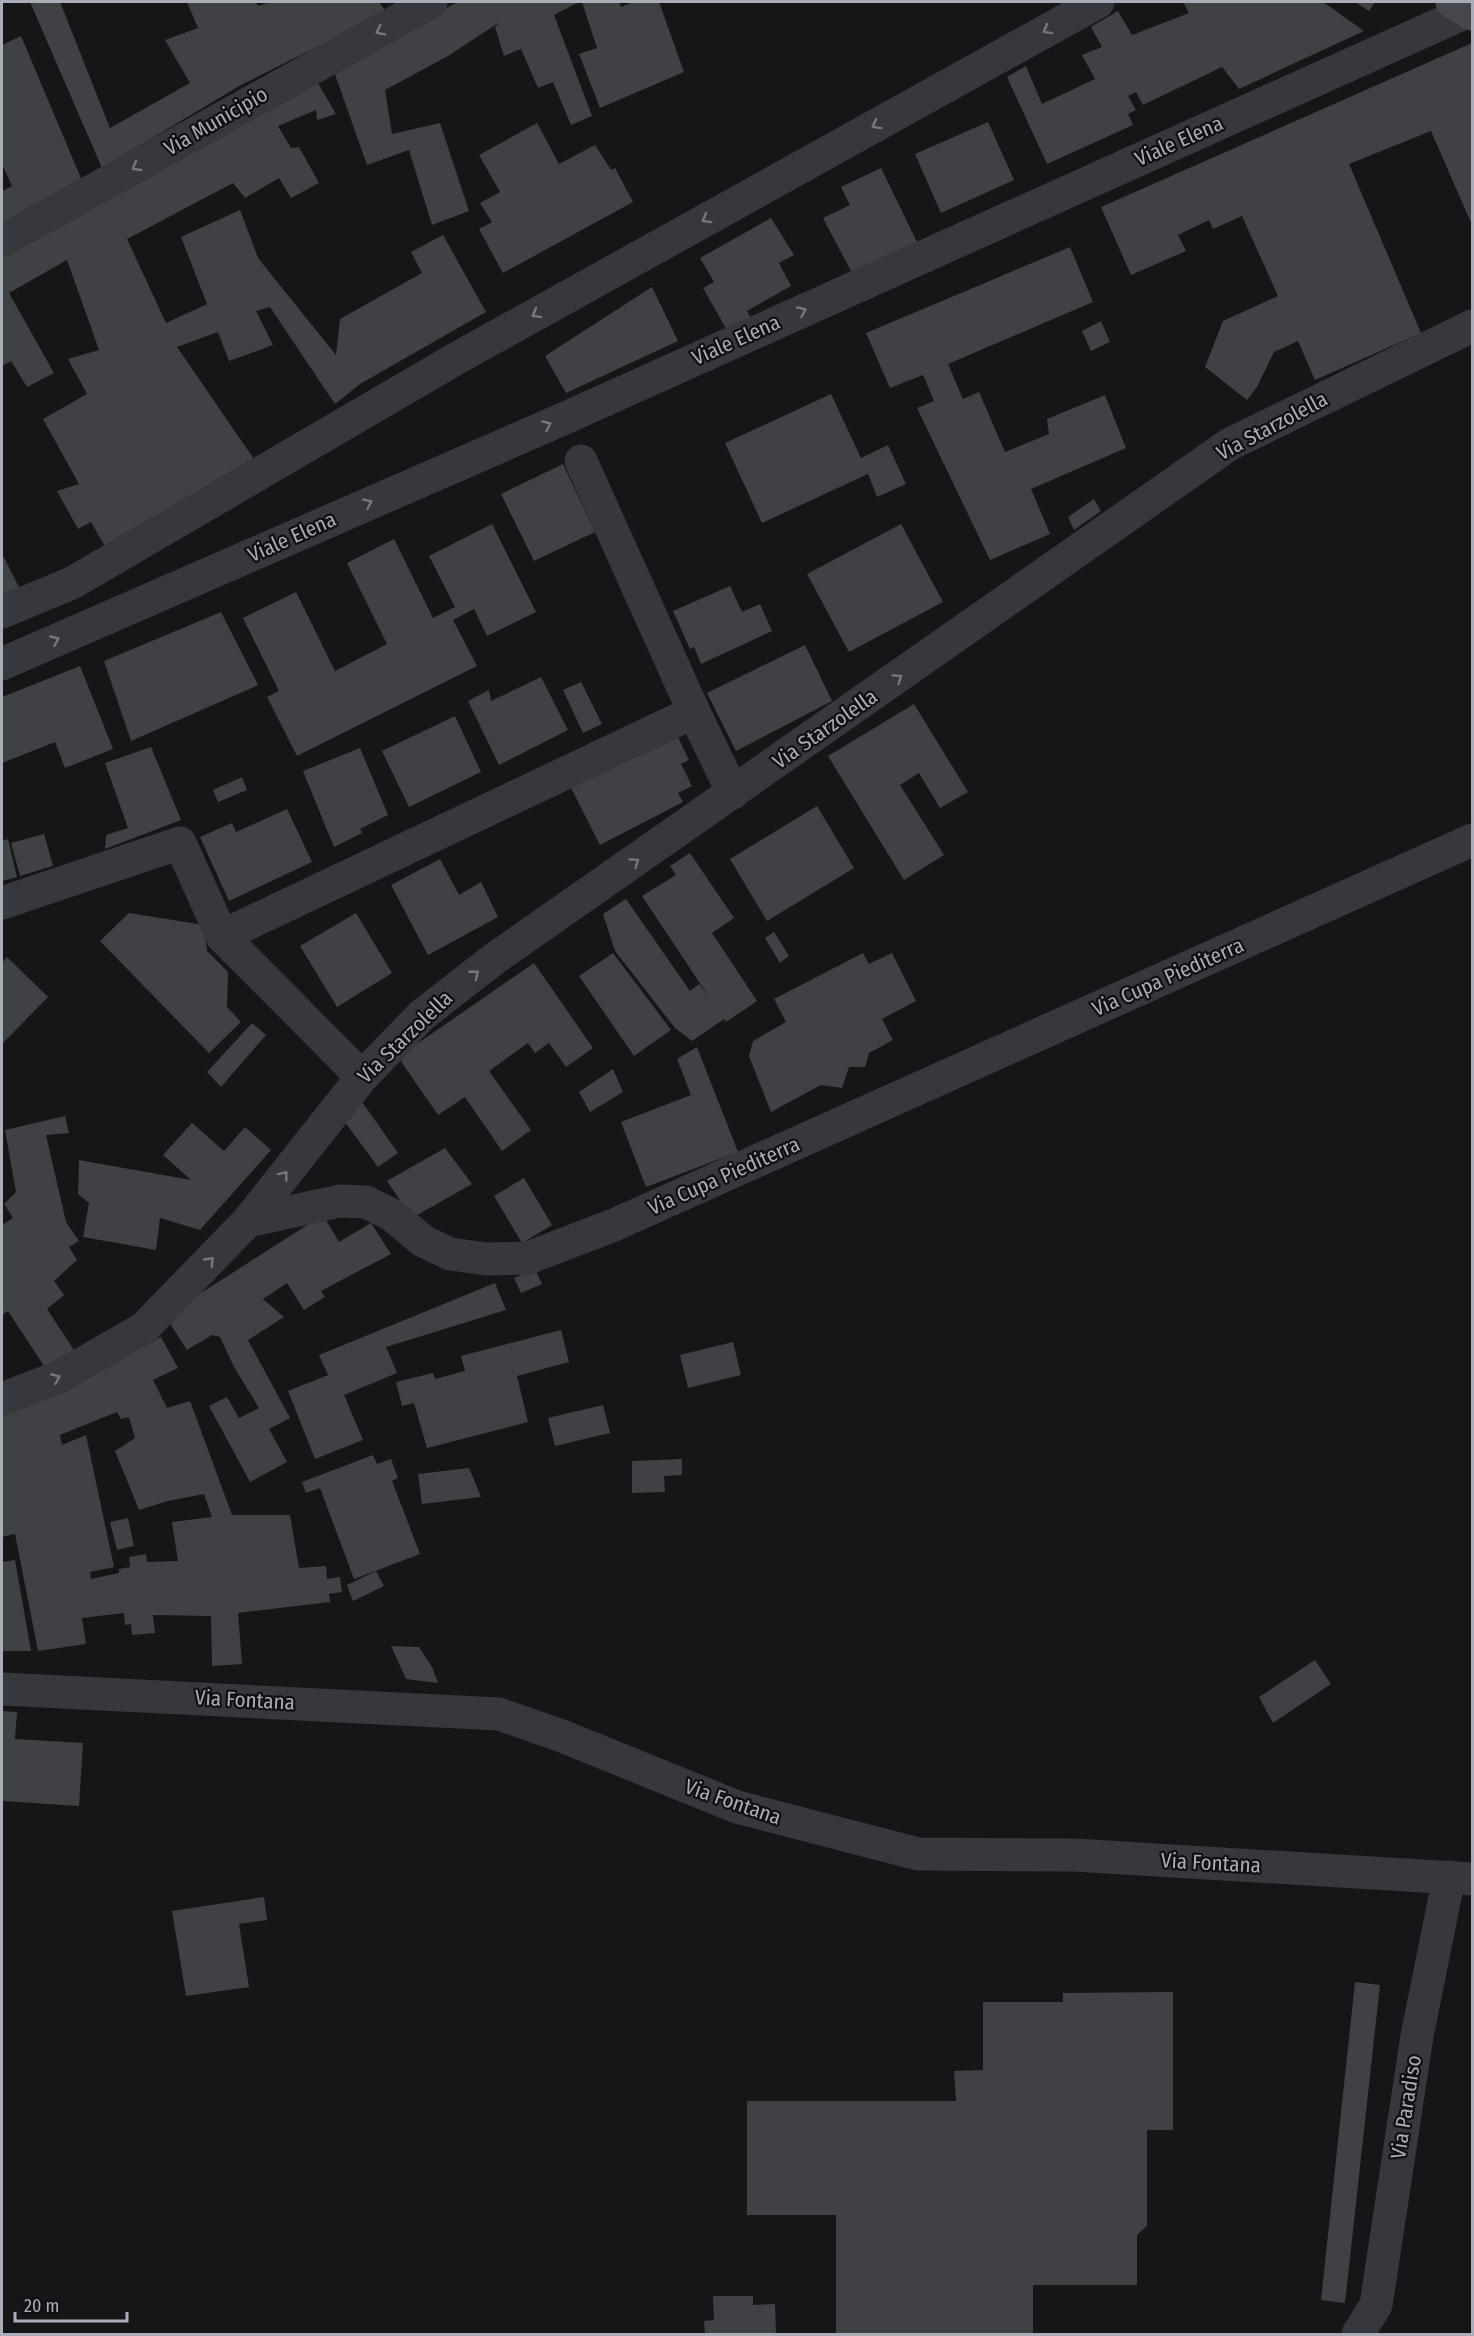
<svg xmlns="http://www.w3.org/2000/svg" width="1474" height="2336" viewBox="0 0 1474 2336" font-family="'Fira Sans Condensed',sans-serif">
<rect width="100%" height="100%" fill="#161618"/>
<g fill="#404145" fill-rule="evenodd">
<path d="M 30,2 L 60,2 L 110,128 L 190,83 L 165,40 L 198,28 L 187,2 L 256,2 L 258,6 L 271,2 L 379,2 L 386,12 L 241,85 L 102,168 Z"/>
<path d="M 458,2 L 579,2 L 554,15 L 592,116 L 571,125 L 553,82 L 538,88 L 521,49 L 504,56 L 495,27 L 500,22 L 448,56 L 385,90 L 392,134 L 440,123 L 469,211 L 432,225 L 409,150 L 367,165 L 332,66 Z"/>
<path d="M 582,2 L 619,2 L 621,7 L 633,2 L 659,2 L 684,72 L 600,108 L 579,54 L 597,48 Z"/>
<path d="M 1183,2 L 1323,2 L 1364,31 L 1239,89 L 1222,67 L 1143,105 L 1136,92 L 1128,96 L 1136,110 L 1128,114 L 1133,125 L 1047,164 L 1007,77 L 1026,66 L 1042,104 L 1095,79 L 1082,55 L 1102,47 L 1091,27 L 1118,11 L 1132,35 L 1189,13 Z"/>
<path d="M 1355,2 L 1375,2 L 1369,11 Z"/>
<path d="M 21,36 L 83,183 L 2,229 L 2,191 L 12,186 L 2,164 L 2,45 Z"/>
<path d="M 1472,43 L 1472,225 L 1431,131 L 1349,164 L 1421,333 L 1315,380 L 1298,341 L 1274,352 L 1257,387 L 1247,400 L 1205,367 L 1223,321 L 1278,296 L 1242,216 L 1213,229 L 1209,220 L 1178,235 L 1186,251 L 1131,275 L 1101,207 Z"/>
<path d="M 315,78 L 336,114 L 317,120 L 316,110 L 278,126 L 291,148 L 299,147 L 319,183 L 291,198 L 279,178 L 245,198 L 233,183 L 127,239 L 166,323 L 207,304 L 181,237 L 240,210 L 258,258 L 336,355 L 340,319 L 422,273 L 411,252 L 443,235 L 486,312 L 360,384 L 335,404 L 270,307 L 256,311 L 273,345 L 229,361 L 218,332 L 177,347 L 258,465 L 107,550 L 91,522 L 78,529 L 57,491 L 79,484 L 43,419 L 87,394 L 68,359 L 99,350 L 67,260 L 9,293 L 54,373 L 27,387 L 11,361 L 2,366 L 2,256 Z"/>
<path d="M 988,122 L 1014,180 L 941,213 L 915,154 Z"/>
<path d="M 537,123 L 559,164 L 595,145 L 611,170 L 615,168 L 633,202 L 503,273 L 479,229 L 492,222 L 480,203 L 500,192 L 479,155 Z"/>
<path d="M 881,168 L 917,242 L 852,273 L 823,218 L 850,205 L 841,187 Z"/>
<path d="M 771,218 L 794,255 L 779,263 L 791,286 L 747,311 L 752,320 L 728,332 L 703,288 L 714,282 L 700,258 Z"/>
<path d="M 1070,247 L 1093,302 L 948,364 L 963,399 L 979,392 L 1005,452 L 1049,434 L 1047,419 L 1105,395 L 1126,448 L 1031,489 L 1050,534 L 990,560 L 917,408 L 934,401 L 923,375 L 890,388 L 866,333 Z"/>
<path d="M 652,287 L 678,341 L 566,393 L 545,356 Z"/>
<path d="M 1101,321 L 1110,342 L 1091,351 L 1082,331 Z"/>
<path d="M 831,394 L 861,458 L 888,445 L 906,484 L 877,497 L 868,474 L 762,523 L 725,443 Z"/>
<path d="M 563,464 L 595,532 L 534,561 L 501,494 Z"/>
<path d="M 1094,499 L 1101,511 L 1074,530 L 1068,517 Z"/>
<path d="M 492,524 L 536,612 L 487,636 L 474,609 L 453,620 L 477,666 L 297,756 L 267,697 L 279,691 L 243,618 L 296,592 L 335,671 L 387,644 L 347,563 L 394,539 L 433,618 L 455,607 L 429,556 Z"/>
<path d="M 901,524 L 943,602 L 849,652 L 807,574 Z"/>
<path d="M 2,554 L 21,591 L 2,599 Z"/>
<path d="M 730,586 L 742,612 L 760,604 L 772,631 L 701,664 L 694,647 L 690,649 L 673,611 Z"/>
<path d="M 221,612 L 258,685 L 131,741 L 104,661 Z"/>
<path d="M 805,645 L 832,701 L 736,751 L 707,693 Z"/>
<path d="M 80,666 L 113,749 L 65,768 L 55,742 L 2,763 L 2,697 Z"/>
<path d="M 541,677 L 568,730 L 499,765 L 468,701 L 489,690 L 491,701 Z"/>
<path d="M 581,682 L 602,724 L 583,733 L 563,690 Z"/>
<path d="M 914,704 L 968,792 L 940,808 L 919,773 L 900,785 L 944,855 L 904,880 L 828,756 Z"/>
<path d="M 455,716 L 481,772 L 409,807 L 382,751 Z"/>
<path d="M 674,729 L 689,760 L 681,764 L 692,786 L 678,793 L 683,802 L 600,845 L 569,784 Z"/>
<path d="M 151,747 L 181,820 L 105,849 L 106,835 L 128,828 L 105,763 Z"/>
<path d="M 360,748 L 388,815 L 360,829 L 362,833 L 334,847 L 303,771 Z"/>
<path d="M 242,777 L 247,790 L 218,802 L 213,790 Z"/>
<path d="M 817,806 L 854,868 L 767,921 L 730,859 Z"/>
<path d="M 287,809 L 312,862 L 229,901 L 200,837 L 232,823 L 236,832 Z"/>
<path d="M 44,834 L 53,866 L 20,876 L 11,843 Z"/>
<path d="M 8,839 L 17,877 L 2,881 L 2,841 Z"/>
<path d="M 690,853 L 734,918 L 712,933 L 757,1001 L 726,1022 L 724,1019 L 692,1041 L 675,1028 L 615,951 L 603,914 L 626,899 L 690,991 L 699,984 L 709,997 L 642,896 L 676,875 L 670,866 Z"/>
<path d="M 440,859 L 459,895 L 481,882 L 498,917 L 428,955 L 391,885 Z"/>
<path d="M 129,913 L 204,925 L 207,951 L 228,972 L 227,1007 L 241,1022 L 209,1053 L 100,941 Z"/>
<path d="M 356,913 L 392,973 L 337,1007 L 300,946 Z"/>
<path d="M 774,932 L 789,956 L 780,963 L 765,938 Z"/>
<path d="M 613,953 L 671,1030 L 634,1056 L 579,976 Z"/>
<path d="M 863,953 L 869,964 L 892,953 L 916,1001 L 882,1019 L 893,1040 L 869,1053 L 865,1067 L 849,1067 L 842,1088 L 821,1085 L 771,1112 L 749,1056 L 753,1041 L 786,1022 L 774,999 Z"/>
<path d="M 7,957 L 48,997 L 2,1044 L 2,963 Z"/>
<path d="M 534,963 L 593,1048 L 566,1067 L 549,1043 L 535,1053 L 528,1043 L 489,1071 L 531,1130 L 502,1151 L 465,1097 L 438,1115 L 398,1057 Z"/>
<path d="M 252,1023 L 266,1035 L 221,1087 L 207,1072 Z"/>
<path d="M 697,1047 L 738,1152 L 646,1187 L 621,1122 L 691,1095 L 677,1059 Z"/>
<path d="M 613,1069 L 623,1092 L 590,1112 L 579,1092 Z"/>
<path d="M 360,1099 L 398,1153 L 378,1167 L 342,1118 Z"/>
<path d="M 65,1116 L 69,1133 L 46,1135 L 66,1222 L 79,1241 L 69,1247 L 77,1260 L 54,1281 L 64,1295 L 47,1309 L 74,1350 L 46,1369 L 8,1311 L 2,1315 L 2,1225 L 13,1218 L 4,1204 L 16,1192 L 5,1130 Z"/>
<path d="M 192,1123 L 224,1151 L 245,1127 L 271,1150 L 200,1230 L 160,1218 L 156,1250 L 83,1237 L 89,1203 L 78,1194 L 79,1160 L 191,1180 L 163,1155 Z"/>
<path d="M 445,1148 L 472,1184 L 412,1218 L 387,1181 Z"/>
<path d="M 524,1178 L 552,1225 L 522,1243 L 494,1196 Z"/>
<path d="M 323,1215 L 339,1242 L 371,1223 L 391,1254 L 321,1291 L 325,1297 L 304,1310 L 287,1283 L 263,1299 L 284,1317 L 248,1340 L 290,1418 L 269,1429 L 287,1462 L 250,1482 L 209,1406 L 227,1397 L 239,1418 L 259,1408 L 234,1367 L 220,1337 L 212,1335 L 187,1350 L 165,1316 Z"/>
<path d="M 535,1269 L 542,1284 L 521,1293 L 514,1278 Z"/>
<path d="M 495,1283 L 506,1310 L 386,1347 L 397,1373 L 344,1395 L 363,1440 L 315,1459 L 288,1391 L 328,1375 L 319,1355 Z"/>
<path d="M 561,1330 L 569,1362 L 517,1376 L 528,1422 L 427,1448 L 414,1403 L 402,1406 L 396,1382 L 433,1373 L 435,1379 L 465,1371 L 461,1356 Z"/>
<path d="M 161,1337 L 178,1368 L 153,1380 L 167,1408 L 190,1401 L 232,1515 L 290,1515 L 299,1568 L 326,1566 L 327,1579 L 340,1577 L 342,1592 L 329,1594 L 330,1602 L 238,1613 L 242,1664 L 212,1666 L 211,1616 L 153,1615 L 155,1633 L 132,1635 L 131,1624 L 125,1625 L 124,1613 L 82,1618 L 86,1644 L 38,1651 L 15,1534 L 2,1537 L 2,1408 ZM 117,1412 L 121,1419 L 129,1417 L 135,1438 L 115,1451 L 139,1510 L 168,1501 L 204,1494 L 212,1517 L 172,1522 L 178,1561 L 147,1562 L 146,1554 L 129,1557 L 130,1567 L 119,1569 L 119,1573 L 91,1579 L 90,1572 L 114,1567 L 86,1435 L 62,1445 L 60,1435 Z"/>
<path d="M 733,1342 L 741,1375 L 688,1388 L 680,1355 Z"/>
<path d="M 603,1405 L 610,1433 L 555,1446 L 548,1418 Z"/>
<path d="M 373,1455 L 377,1464 L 391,1459 L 398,1478 L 392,1481 L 420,1554 L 354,1579 L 320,1488 L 306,1493 L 302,1482 Z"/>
<path d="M 682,1459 L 682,1475 L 664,1476 L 665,1492 L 632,1493 L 632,1461 Z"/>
<path d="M 469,1468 L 481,1497 L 422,1504 L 418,1474 Z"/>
<path d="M 128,1518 L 134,1546 L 117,1550 L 110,1522 Z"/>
<path d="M 15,1560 L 31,1651 L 2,1651 L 2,1562 Z"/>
<path d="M 376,1571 L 384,1586 L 353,1601 L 347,1585 Z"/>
<path d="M 391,1646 L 419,1647 L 432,1667 L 438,1683 L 406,1679 Z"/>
<path d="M 1315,1660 L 1331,1684 L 1273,1723 L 1259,1697 Z"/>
<path d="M 2,1711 L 17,1712 L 15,1739 L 83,1743 L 79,1806 L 2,1801 Z"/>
<path d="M 264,1897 L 267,1920 L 239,1924 L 249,1987 L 186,1996 L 172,1911 Z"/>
<path d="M 1355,1982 L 1380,1985 L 1345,2303 L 1321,2300 Z"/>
<path d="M 1173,1992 L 1173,2130 L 1147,2130 L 1147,2226 L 1137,2235 L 1137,2285 L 1033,2285 L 1033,2334 L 836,2334 L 836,2215 L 747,2215 L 747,2101 L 956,2101 L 954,2071 L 983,2070 L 983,2002 L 1063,2002 L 1063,1993 Z"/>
<path d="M 713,2296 L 753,2296 L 753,2305 L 775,2304 L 776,2334 L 705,2334 L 704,2321 L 714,2320 Z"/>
</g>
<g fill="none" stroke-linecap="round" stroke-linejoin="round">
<g stroke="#37383d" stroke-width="33">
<path d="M 2,241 L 431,2"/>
<path d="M 2,612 L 72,583 L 459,357 L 1098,2"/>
<path d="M 2,664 L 563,419 L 1469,11"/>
<path d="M 694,712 L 733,793"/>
<path d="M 2,903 L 180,843 L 222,936"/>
<path d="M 362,1077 L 222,936 L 694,712 L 581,461"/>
<path d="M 248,1221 L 340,1201 L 366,1202 L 392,1215 L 423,1241 L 450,1254 L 487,1259 L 528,1258 L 614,1225 L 1472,840"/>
<path d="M 2,1399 L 59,1377 L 144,1328 L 248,1221 L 362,1077 L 422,1015 L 494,959 L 1230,444 L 1472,326"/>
<path d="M 2,1689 L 499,1714 L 562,1736 L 737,1807 L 918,1854 L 1074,1855 L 1472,1879"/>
<path d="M 1358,2334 L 1376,2305 L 1417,2036 L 1449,1877"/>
</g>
<path stroke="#45474d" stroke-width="33" d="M 1452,2 L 1472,14"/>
</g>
<defs><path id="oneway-chevron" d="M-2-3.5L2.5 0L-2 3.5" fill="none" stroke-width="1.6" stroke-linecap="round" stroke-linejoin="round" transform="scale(1.5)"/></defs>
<g stroke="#757881">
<use href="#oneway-chevron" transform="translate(1047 30) rotate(151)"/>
<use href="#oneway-chevron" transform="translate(380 31) rotate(153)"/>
<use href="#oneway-chevron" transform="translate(876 125) rotate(151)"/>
<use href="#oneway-chevron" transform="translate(136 167) rotate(150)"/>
<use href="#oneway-chevron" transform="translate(706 219) rotate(151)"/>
<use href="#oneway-chevron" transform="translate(802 311) rotate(-24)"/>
<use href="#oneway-chevron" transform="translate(536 314) rotate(151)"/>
<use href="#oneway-chevron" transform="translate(547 425) rotate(-24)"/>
<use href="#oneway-chevron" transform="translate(368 503) rotate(-24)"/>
<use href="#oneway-chevron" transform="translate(55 640) rotate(-24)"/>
<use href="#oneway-chevron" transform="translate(898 678) rotate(-35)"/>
<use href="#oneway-chevron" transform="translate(635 862) rotate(-35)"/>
<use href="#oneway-chevron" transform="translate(475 974) rotate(-38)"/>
<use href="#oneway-chevron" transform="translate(284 1175) rotate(-52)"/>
<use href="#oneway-chevron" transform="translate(210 1261) rotate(-46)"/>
<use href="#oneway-chevron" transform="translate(56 1378) rotate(-24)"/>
</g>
<g text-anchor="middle" stroke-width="4.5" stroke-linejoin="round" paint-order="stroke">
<g font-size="21" fill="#a8adb8" stroke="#111113">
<text transform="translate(216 121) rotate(-30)" y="7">Via Municipio</text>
<text transform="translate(1179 141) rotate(-24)" y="7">Viale Elena</text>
<text transform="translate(736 340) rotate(-24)" y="7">Viale Elena</text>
<text transform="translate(1272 426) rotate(-28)" y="7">Via Starzolella</text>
<text transform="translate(292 537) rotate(-24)" y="7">Viale Elena</text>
<text transform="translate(825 729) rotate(-35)" y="7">Via Starzolella</text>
<text transform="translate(1168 977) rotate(-24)" y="7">Via Cupa Piediterra</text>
<text transform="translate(405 1037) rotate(-44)" y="7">Via Starzolella</text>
<text transform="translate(724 1176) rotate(-24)" y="7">Via Cupa Piediterra</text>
<text transform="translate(245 1700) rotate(3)" y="7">Via Fontana</text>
<text transform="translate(733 1802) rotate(19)" y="7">Via Fontana</text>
<text transform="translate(1211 1863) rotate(3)" y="7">Via Fontana</text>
<text transform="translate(1406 2107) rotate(-81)" y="7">Via Paradiso</text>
</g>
</g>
<rect width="1474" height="2336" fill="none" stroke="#a8adb8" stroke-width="6"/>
<path d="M15 2312v9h112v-9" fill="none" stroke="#a8adb8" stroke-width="3"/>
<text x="24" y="2312" font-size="18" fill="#a8adb8" stroke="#111113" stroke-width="4.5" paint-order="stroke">20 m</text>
</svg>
